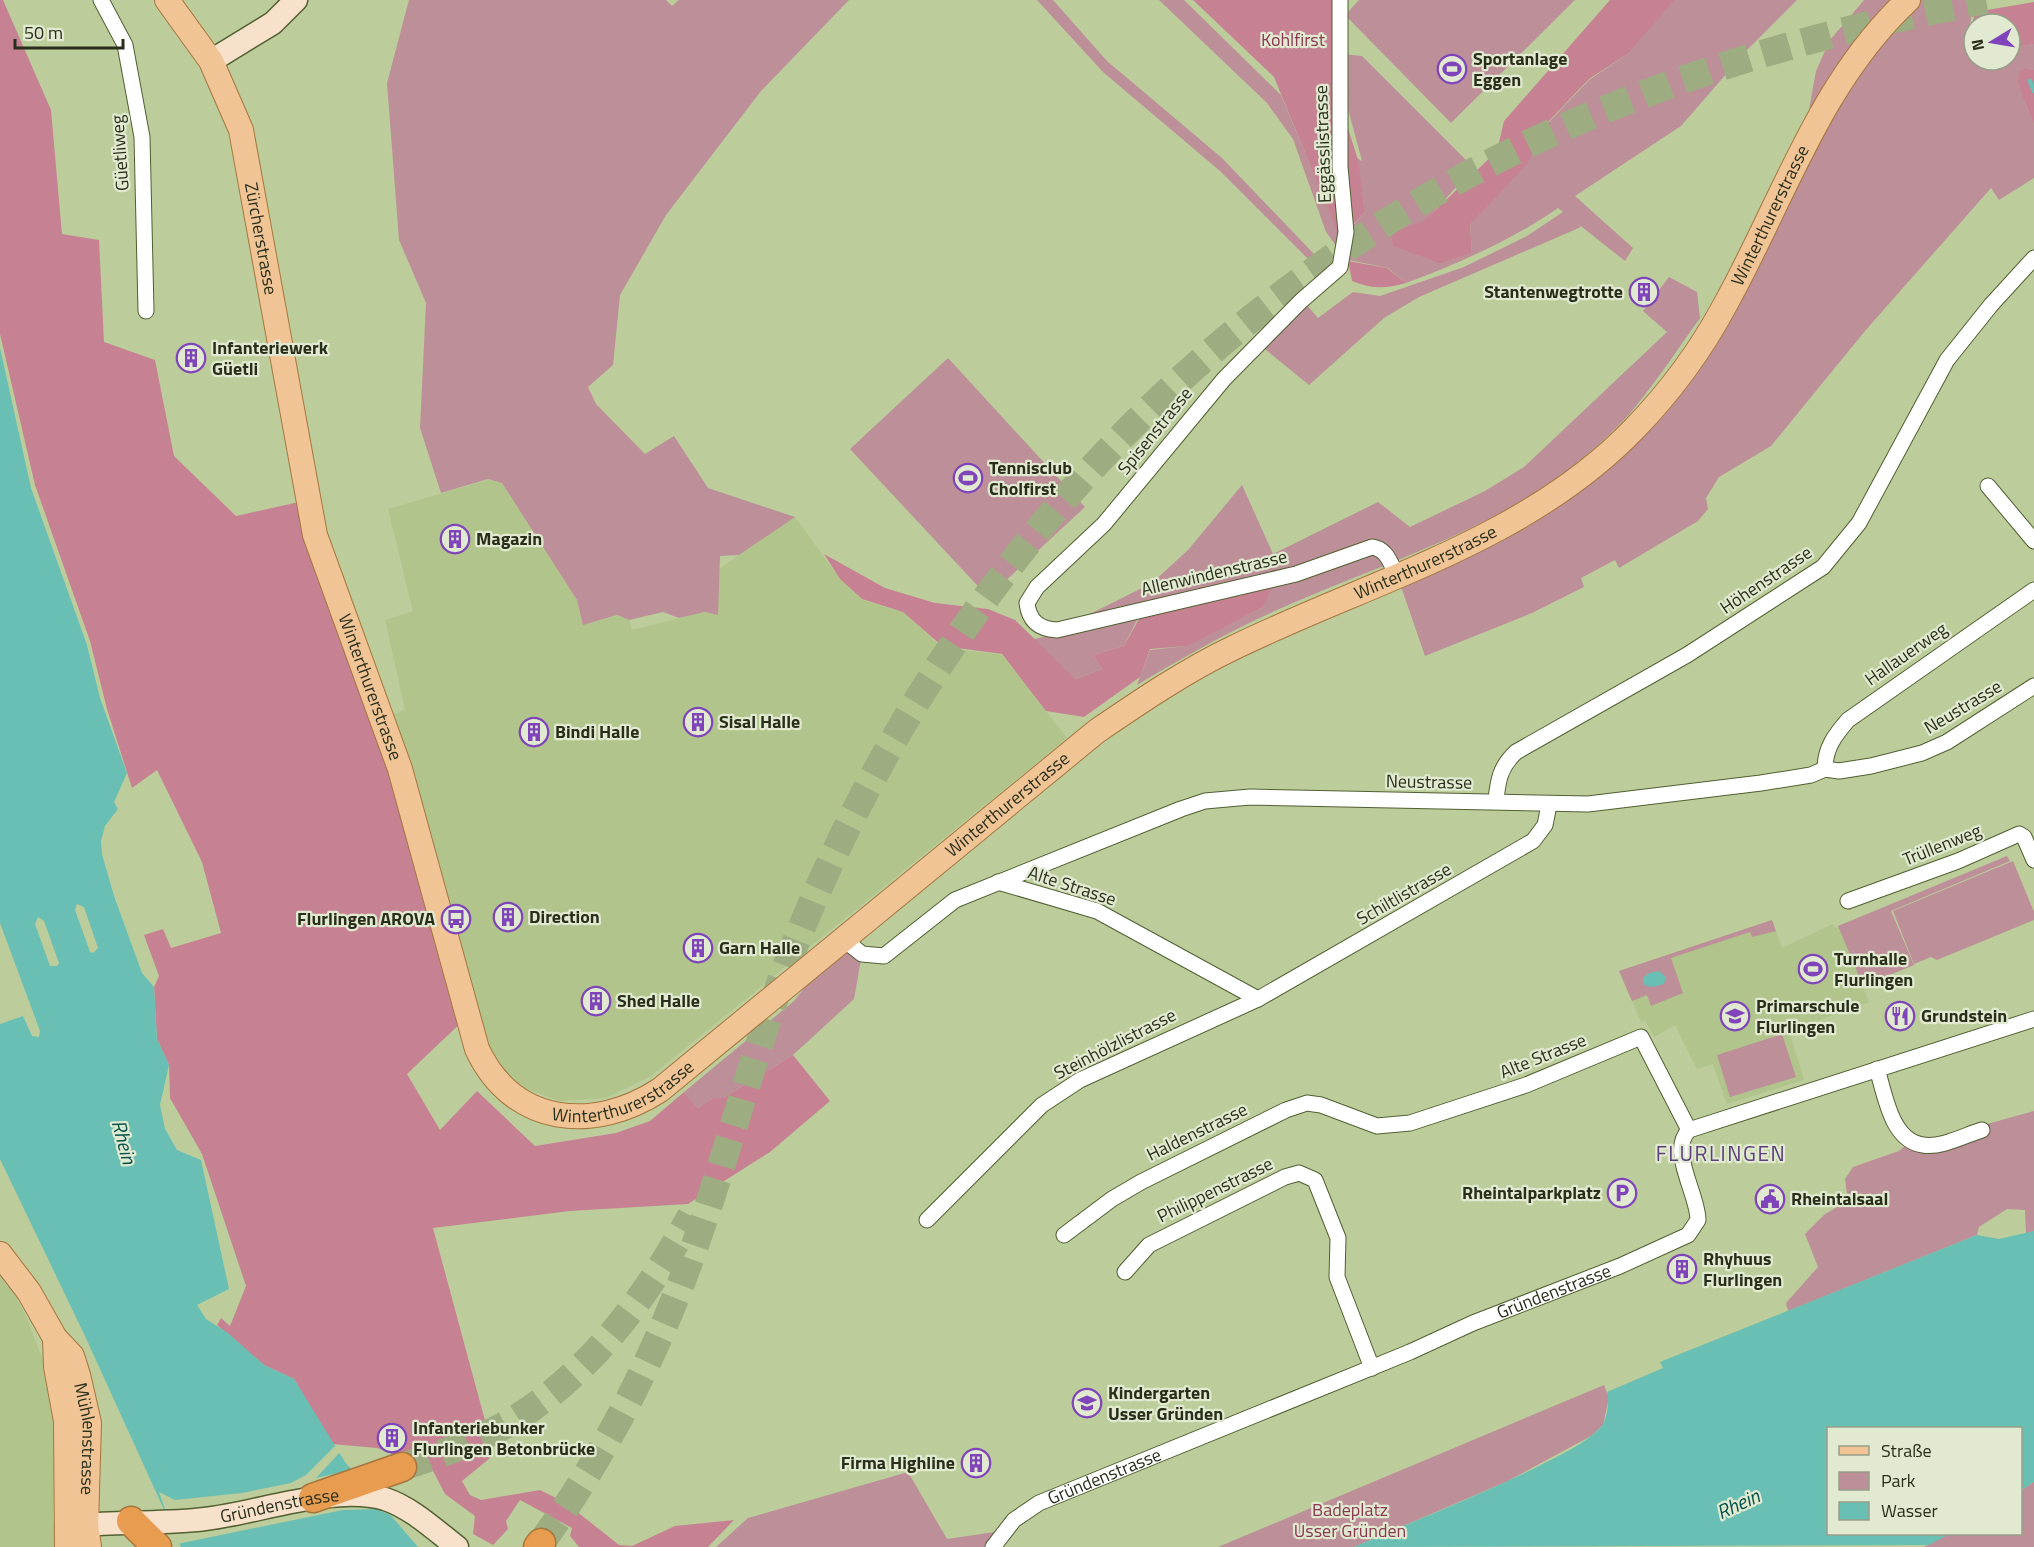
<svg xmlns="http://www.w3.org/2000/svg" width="2034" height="1547" viewBox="0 0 2034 1547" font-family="'Titillium Web',sans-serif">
<rect width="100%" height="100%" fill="#bccd9b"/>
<g fill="#b0c48c">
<path d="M 488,480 L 501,482 L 577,600 L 583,625 L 617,616 L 629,620 L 632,630 L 705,612 L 718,615 L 718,590 L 710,575 L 795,517 L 840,579 L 862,600 L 903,612 L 941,647 L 1002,655 L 1067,738 L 651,1076 L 606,1098 L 560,1101 L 492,1076 L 382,721 L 405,709 L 385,620 L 413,611 L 388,509 Z"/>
<path d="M 1772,920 L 1782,948 L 1833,924 L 1835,928 L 1838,926 L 1869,1002 L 1789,1031 L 1804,1080 L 1727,1104 L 1713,1064 L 1697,1069 L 1675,1025 L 1654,1037 L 1645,1021 L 1641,1022 L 1619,971 Z"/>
<path d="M 0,1269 L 24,1312 L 55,1390 L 53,1520 L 57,1547 L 0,1547 Z"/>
</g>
<g fill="#bc8f99">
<path d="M 409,0 L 666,0 L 672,6 L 679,0 L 849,0 L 761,91 L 666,215 L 620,295 L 613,365 L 588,387 L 596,404 L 645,454 L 674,436 L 708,488 L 795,517 L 739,555 L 720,556 L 718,615 L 705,612 L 679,618 L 663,612 L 629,620 L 617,615 L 583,625 L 577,600 L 502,483 L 488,479 L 441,493 L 420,428 L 426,303 L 399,240 L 387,83 Z"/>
<path d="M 1037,0 L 1053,0 L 1107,61 L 1222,158 L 1314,254 L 1333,268 L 1328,273 L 1310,261 L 1220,171 L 1103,72 Z"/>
<path d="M 1159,0 L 1184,0 L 1281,95 L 1341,239 L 1340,251 L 1326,232 L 1293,139 L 1267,103 Z"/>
<path d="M 1359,0 L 1575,0 L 1451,123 L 1345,15 Z"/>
<path d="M 1673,0 L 1797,0 L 1748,49 L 1681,126 L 1575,196 L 1633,248 L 1625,261 L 1577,223 L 1581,227 L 1419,297 L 1384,318 L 1309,385 L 1260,345 L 1305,303 L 1318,318 L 1353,292 L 1380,296 L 1464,267 L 1527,236 L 1563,212 L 1558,208 C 1514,239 1457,264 1406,283 L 1388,268 L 1349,260 L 1347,232 L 1365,212 L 1357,158 L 1362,161 L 1348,109 L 1343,54 L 1362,56 L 1474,168 L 1424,222 L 1391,232 L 1394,246 L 1440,264 L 1472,253 L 1470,225 L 1526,163 L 1547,124 L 1589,80 L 1629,53 Z"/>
<path d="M 1864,0 L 1974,0 L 1966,52 L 1974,52 L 1974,60 L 2010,60 L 2010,48 L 2034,44 L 2034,70 L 2027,68 L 2024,100 L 2034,125 L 2034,178 L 1999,200 L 1991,188 L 1865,331 L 1771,446 L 1719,477 L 1706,498 L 1708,509 L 1698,521 L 1619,568 L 1615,560 L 1581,578 L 1584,587 L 1532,613 L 1425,656 L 1397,575 L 1501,529 L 1665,396 L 1806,126 L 1816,71 L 1830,40 Z"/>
<path d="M 1669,277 L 1697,292 L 1700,318 C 1679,347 1659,378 1636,406 C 1616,432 1568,472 1541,490 C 1459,541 1365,571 1277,610 C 1228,632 1182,658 1137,685 L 1150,650 L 1187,646 L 1263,607 L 1274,575 L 1080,619 L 1152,583 L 1188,550 L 1242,485 L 1273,554 L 1378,502 L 1410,527 L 1485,491 L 1524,467 L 1667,332 L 1643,311 Z"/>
<path d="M 948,358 L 1085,507 L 988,597 L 850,449 Z"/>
<path d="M 1139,616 L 1124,646 L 1093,655 L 1102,669 L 1076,679 L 1034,639 Z"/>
<path d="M 2007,856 L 2010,861 L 1891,911 L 1914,965 L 1863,986 L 1838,926 Z"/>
<path d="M 2013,861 L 2034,912 L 2034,920 L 1937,960 L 1931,957 L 1914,964 L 1893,911 Z"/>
<path d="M 1772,920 L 1776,931 L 1752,937 L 1750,932 L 1671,958 L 1683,993 L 1651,1006 L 1647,995 L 1632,1001 L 1619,971 Z"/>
<path d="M 843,939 L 862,954 L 854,999 L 793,1055 L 723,1098 L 712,1098 L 698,1108 L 684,1092 L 794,1001 Z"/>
<path d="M 1782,1034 L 1796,1077 L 1730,1097 L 1717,1055 Z"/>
<path d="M 2034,1111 L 2034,1231 L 2026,1234 L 2025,1210 L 2007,1209 L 1979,1227 L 1977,1235 L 1788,1311 L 1786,1303 L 1818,1267 L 1805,1234 L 1825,1214 L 1848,1201 L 1845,1179 L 1853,1167 L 1899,1151 L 1911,1141 L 1982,1130 L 1987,1124 Z"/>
<path d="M 1604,1385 L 1609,1398 L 1603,1425 L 1591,1436 L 1508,1481 L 1354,1547 L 1218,1547 Z"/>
<path d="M 908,1472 L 947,1539 L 995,1532 L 985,1547 L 716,1547 L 748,1518 Z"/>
<path d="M 2034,1482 L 2034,1547 L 1924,1547 L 1949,1534 L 2020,1534 L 2021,1490 Z"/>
</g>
<g fill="#c68293">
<path d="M 0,0 L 3,0 L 51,110 L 62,234 L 99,240 L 104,342 L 155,360 L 174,456 L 236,516 L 308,500 L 467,1017 L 407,1074 L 440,1130 L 477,1091 L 535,1146 L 616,1133 L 650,1121 L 684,1092 L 698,1108 L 712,1098 L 723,1098 L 793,1055 L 830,1101 L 770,1152 L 688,1204 L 570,1211 L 433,1228 L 493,1450 L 490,1458 L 462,1481 L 470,1495 L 481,1500 L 540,1490 L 566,1503 L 619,1545 L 632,1546 L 675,1526 L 734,1520 L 708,1547 L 579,1547 L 570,1536 L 572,1528 L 520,1500 L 506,1521 L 508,1529 L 493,1545 L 473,1534 L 475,1516 L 445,1494 L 432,1469 L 377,1448 L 332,1444 L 294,1379 L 264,1365 L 217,1325 L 221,1318 L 230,1326 L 246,1286 L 202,1154 L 170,1098 L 169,1065 L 157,1039 L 154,987 L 159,976 L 144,935 L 163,929 L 171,948 L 221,933 L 202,862 L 157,770 L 132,788 L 107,709 L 90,641 L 35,485 L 0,334 Z"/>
<path d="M 1193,0 L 1349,0 L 1333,17 L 1336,90 L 1358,160 L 1365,212 L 1340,238 L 1274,77 Z"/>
<path d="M 1610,0 L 1674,0 L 1629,53 L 1589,79 L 1547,123 L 1527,164 L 1470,225 L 1472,253 L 1440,264 L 1393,246 L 1391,232 L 1424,221 L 1497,151 L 1504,121 Z"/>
<path d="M 2034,2 L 2034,44 L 2010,48 L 2010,24 L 1974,24 L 1974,52 L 1966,53 L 1975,12 Z"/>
<path d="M 2027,68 L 2034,70 L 2034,125 L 2024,100 L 2018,81 L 2019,72 Z"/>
<path d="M 1348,261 L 1387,268 L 1406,283 C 1386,289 1371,289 1352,281 Z"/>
<path d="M 824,554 L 885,588 L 935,603 L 988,609 L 1015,620 L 1076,679 L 1102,669 L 1093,655 L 1124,646 L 1140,617 L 1273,585 L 1263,607 L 1188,646 L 1150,649 L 1140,677 L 1084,717 L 1046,711 L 1002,654 L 942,646 L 903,612 L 862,599 L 840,579 Z"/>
</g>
<g fill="#69bfb3" fill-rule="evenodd">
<path d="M 0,348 L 31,488 L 87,645 L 100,698 L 127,773 L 114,802 L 118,809 L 105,826 L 101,841 L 102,854 L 114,896 L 142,973 L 154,987 L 157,1039 L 169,1065 L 160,1105 L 165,1129 L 177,1150 L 201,1160 L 229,1289 L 197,1305 L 206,1319 L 228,1333 L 264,1365 L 294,1379 L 345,1462 L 418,1547 L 181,1547 L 85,1336 L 0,1159 L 0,1024 L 23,1016 L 32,1036 L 39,1037 L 40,1031 L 0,923 ZM 77,904 L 84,907 L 98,948 L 93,953 L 90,952 L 75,910 ZM 38,917 L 44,921 L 59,963 L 57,966 L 50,966 L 35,924 Z"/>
<path d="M 1659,971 L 1666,977 L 1664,984 L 1652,987 L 1644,985 L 1643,978 L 1649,973 Z"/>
<path d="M 2034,1231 L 2034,1482 L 2021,1490 L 2020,1428 L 1828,1428 L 1828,1534 L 1949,1534 L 1929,1545 L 1354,1547 C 1415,1520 1479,1496 1539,1466 C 1560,1455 1585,1444 1601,1427 C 1607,1420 1610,1401 1607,1392 L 1663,1368 L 1660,1362 L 1977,1235 L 1999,1239 Z"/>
</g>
<path fill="#bccd9b" d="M 336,1445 L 341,1451 L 316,1478 L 355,1469 L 397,1518 L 376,1509 L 343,1510 L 177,1544 L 159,1492 L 175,1500 L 242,1493 L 291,1483 L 306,1475 Z"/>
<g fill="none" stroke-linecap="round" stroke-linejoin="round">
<path stroke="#69bfb3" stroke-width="4.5" d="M 2030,81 L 2034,91"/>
<g stroke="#9ead81" stroke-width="28" stroke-dasharray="28 14" stroke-linecap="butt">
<path d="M 402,1467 C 439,1455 478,1441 512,1421 C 591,1373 647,1296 691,1216"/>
<path d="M 541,1543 C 599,1463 644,1378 680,1286 C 722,1177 749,1063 791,954 C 929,603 1182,311 1524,146 C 1669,75 1828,30 1986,0"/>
</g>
<g stroke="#515f31" stroke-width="17">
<g id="street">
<path d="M 101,0 L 125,45 L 142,137 L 146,311"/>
<path d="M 1340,0 L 1340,167 L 1346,232 L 1340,267 L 1301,301 L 1224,379 L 1104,524 L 1037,587 L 1027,603 C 1029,621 1039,629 1057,630 L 1296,574 L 1372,547 C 1387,549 1390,563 1397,575"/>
<path d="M 1988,486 L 2034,541"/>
<path d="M 1825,769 C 1825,748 1835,735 1848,720 L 2034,590"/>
<path d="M 1496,800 C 1498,780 1500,767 1516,752 L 1687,655 L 1823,567 L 1859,523 L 1947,360 L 1991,305 L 2034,258"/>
<path d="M 998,882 L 1097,911 L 1258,999"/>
<path d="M 1848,901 L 1958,861 L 2019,834 L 2024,837 L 2034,860"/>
<path d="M 843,939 L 862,954 L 884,956 L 955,900 L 1181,809 L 1205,801 L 1250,797 L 1588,804 L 1761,783 L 1811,775 L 1825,769 L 1839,771 L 1871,766 L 1922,753 L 1947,742 L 2034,686"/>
<path d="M 1877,1069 C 1885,1094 1891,1141 1923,1145 C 1942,1148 1965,1135 1982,1130"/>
<path d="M 927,1220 L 1042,1105 L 1080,1080 L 1258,999 L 1533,841 L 1545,825 L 1549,805"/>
<path d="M 1064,1235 L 1112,1199 L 1141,1182 L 1286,1110 L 1307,1103 L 1321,1105 L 1377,1126 L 1410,1123 L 1526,1085 L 1641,1037 L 1689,1130"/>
<path d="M 1125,1272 L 1149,1245 L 1285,1177 L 1299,1173 L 1315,1180 L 1338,1238 L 1337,1277 L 1372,1368"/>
<path id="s1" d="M 993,1547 L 1014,1520 L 1039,1503 L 1410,1352 L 1473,1323 L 1620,1266 L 1688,1235 L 1698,1220 C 1698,1194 1668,1151 1689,1130 L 2034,1019"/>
</g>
</g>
<g stroke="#515f31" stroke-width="25">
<g id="secondary">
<path d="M 211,61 L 273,23 L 296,0"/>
<path id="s2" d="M 86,1525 C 126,1521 166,1524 205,1519 C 257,1513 335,1484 385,1499 C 412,1508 435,1530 457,1547"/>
</g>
</g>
<g stroke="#a5763d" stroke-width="26">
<g id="primary">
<path id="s3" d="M 167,0 L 211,61 L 241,130 L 315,535 L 400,769 L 477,1049 C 513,1126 594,1133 660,1090 L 1097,731 C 1141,701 1185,671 1233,648 C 1370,581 1526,541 1634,429 C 1670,392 1701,350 1725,305 C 1783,201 1819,83 1908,0"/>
<path id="s4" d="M 0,1254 L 29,1292 L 55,1338 L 72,1356 L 78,1375 L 89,1423 L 86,1525 L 89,1547"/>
<path d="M 55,1338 L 56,1367 L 66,1421 L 67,1547"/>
</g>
</g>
<g stroke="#a5763d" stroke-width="31">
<g id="highway">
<path d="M 313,1498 L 402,1467"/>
<path d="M 131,1521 L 157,1547"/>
<path d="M 538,1547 L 541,1543"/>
</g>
</g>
<use href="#street" stroke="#fff" stroke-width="15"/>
<use href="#secondary" stroke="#f8e1ca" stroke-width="22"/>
<use href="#primary" stroke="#f1c496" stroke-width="24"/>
<use href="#highway" stroke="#e89c50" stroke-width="28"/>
</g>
<defs>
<g id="stadium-ring" transform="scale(1.5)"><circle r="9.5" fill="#e1ead1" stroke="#7f44ba" stroke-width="1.5"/><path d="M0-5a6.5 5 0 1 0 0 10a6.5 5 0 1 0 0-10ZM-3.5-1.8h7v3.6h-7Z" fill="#7f44ba"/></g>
<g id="building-ring" transform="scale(1.5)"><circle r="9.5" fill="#e1ead1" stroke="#7f44ba" stroke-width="1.5"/><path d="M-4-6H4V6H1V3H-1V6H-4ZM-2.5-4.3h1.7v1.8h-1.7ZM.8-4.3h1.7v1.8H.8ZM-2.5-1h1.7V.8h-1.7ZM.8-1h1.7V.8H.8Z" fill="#7f44ba"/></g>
<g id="bus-ring" transform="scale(1.5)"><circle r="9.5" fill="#e1ead1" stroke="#7f44ba" stroke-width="1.5"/><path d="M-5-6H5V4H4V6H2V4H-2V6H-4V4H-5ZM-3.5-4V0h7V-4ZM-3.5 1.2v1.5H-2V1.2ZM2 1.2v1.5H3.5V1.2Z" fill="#7f44ba"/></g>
<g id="school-ring" transform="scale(1.5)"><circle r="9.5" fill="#e1ead1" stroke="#7f44ba" stroke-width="1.5"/><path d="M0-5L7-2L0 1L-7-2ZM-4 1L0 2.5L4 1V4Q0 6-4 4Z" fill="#7f44ba"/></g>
<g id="restaurant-ring" transform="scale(1.5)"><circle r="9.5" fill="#e1ead1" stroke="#7f44ba" stroke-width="1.5"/><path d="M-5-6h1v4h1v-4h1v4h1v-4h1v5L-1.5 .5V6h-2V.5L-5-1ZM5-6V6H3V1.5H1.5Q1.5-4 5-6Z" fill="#7f44ba"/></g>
<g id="parking-ring" transform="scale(1.5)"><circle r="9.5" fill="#e1ead1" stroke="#7f44ba" stroke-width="1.5"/><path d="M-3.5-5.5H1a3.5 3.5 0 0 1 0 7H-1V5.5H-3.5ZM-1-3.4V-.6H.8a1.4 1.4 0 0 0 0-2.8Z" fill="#7f44ba"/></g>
<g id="civic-ring" transform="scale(1.5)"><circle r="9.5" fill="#e1ead1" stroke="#7f44ba" stroke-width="1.5"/><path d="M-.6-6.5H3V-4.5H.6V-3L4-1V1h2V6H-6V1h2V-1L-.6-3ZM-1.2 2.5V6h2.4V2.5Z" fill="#7f44ba"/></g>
</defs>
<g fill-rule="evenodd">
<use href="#stadium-ring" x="1452" y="69"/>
<use href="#building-ring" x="1644" y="292"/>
<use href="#building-ring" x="191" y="358"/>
<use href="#stadium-ring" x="968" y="478"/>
<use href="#building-ring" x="455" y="539"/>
<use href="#building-ring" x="698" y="722"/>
<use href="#building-ring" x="534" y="732"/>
<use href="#building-ring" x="508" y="917"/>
<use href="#bus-ring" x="456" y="919"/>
<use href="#building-ring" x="698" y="948"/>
<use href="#stadium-ring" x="1813" y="969"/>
<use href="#building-ring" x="596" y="1001"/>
<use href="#school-ring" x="1735" y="1016"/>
<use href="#restaurant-ring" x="1900" y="1016"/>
<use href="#parking-ring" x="1622" y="1193"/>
<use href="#civic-ring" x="1770" y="1199"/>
<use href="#building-ring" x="1682" y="1269"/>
<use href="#school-ring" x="1087" y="1403"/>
<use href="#building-ring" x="392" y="1438"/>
<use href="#building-ring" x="976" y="1463"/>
</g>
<g text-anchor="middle" stroke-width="4.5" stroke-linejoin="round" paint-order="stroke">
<g font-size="18" fill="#8a3750" stroke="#e1ead1">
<text x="1293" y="46">Kohlfirst</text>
<text x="1350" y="1516">Badeplatz<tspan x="1350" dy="21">Usser Gründen</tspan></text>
</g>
<g font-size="18" font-weight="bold" fill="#282e1a" stroke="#e1ead1" text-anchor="start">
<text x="1473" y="65">Sportanlage<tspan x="1473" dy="21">Eggen</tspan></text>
<text x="1623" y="298" text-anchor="end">Stantenwegtrotte</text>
<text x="212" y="354">Infanteriewerk<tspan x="212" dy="21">Güetli</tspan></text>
<text x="989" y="474">Tennisclub<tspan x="989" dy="21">Cholfirst</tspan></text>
<text x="476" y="545">Magazin</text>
<text x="719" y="728">Sisal Halle</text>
<text x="555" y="738">Bindi Halle</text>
<text x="529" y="923">Direction</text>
<text x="435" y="925" text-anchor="end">Flurlingen AROVA</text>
<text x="719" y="954">Garn Halle</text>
<text x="1834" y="965">Turnhalle<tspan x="1834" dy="21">Flurlingen</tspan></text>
<text x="617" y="1007">Shed Halle</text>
<text x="1756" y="1012">Primarschule<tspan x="1756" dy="21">Flurlingen</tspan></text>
<text x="1921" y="1022">Grundstein</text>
<text x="1601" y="1199" text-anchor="end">Rheintalparkplatz</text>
<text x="1791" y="1205">Rheintalsaal</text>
<text x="1703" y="1265">Rhyhuus<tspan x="1703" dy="21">Flurlingen</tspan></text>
<text x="1108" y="1399">Kindergarten<tspan x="1108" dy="21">Usser Gründen</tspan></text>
<text x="413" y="1434">Infanteriebunker<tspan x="413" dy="21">Flurlingen Betonbrücke</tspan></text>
<text x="955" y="1469" text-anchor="end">Firma Highline</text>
</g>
<g font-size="18" fill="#282e1a" stroke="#e1ead1">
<text transform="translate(1323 144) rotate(-92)" y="6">Eggässlistrasse</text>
<text transform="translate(120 153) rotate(-94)" y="6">Güetliweg</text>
<text dy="6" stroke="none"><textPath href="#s3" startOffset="2757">Winterthurerstrasse</textPath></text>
<text dy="6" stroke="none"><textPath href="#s3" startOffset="261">Zürcherstrasse</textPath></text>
<text transform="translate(1155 431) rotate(-51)" y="6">Spisenstrasse</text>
<text dy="6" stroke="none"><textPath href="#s3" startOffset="2253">Winterthurerstrasse</textPath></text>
<text transform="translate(1214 573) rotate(-13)" y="6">Allenwindenstrasse</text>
<text transform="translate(1766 580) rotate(-34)" y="6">Höhenstrasse</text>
<text transform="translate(1906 654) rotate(-35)" y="6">Hallauerweg</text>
<text dy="6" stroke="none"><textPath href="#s3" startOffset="724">Winterthurerstrasse</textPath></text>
<text transform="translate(1963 707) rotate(-31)" y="6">Neustrasse</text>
<text transform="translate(1429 782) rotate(1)" y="6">Neustrasse</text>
<text dy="6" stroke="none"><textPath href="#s3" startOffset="1767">Winterthurerstrasse</textPath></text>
<text transform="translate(1942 845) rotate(-22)" y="6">Trüllenweg</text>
<text transform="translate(1072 886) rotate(18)" y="6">Alte Strasse</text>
<text transform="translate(1404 894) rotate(-30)" y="6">Schiltlistrasse</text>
<text transform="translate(1115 1044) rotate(-27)" y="6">Steinhölzlistrasse</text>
<text transform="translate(1543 1056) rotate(-22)" y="6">Alte Strasse</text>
<text dy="6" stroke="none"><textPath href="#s3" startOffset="1281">Winterthurerstrasse</textPath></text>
<text transform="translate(1197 1132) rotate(-26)" y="6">Haldenstrasse</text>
<text transform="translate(1215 1190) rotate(-26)" y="6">Philippenstrasse</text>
<text dy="6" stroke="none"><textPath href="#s1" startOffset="621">Gründenstrasse</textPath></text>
<text dy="6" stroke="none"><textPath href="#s4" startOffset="210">Mühlenstrasse</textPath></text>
<text dy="6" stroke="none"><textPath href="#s1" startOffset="135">Gründenstrasse</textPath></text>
<text dy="6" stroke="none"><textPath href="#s2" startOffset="195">Gründenstrasse</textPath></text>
</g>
<g font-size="20" font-style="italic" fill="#03534b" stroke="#e1ead1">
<text transform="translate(124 1142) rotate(75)" y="7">Rhein</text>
<text transform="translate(1738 1504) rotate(-25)" y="7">Rhein</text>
</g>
<g font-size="21" letter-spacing="1.5" fill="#5a3f7b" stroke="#e1ead1">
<text x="1721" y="1161">FLURLINGEN</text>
</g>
</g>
<rect x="1827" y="1427" width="195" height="108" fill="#e1ead1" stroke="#979f88" stroke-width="1.5"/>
<rect x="1839" y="1446" width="30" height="9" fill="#f1c496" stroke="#979f88" stroke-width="1.5"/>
<text x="1881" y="1457" font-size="18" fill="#282e1a">Straße</text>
<rect x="1839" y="1472" width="30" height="18" fill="#bc8f99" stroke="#979f88" stroke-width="1.5"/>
<text x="1881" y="1487" font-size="18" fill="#282e1a">Park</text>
<rect x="1839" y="1502" width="30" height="18" fill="#69bfb3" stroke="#979f88" stroke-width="1.5"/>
<text x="1881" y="1517" font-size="18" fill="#282e1a">Wasser</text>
<g transform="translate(1992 42) rotate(259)"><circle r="28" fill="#e1ead1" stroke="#979f88" stroke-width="1.5"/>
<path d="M0-4.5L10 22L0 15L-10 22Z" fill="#7f44ba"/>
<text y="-9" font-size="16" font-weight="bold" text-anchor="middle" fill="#282e1a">N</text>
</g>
<path d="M15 39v9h108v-9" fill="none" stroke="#282e1a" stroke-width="3"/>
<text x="24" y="39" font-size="18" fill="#282e1a" stroke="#e1ead1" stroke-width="4.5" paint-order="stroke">50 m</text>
</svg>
